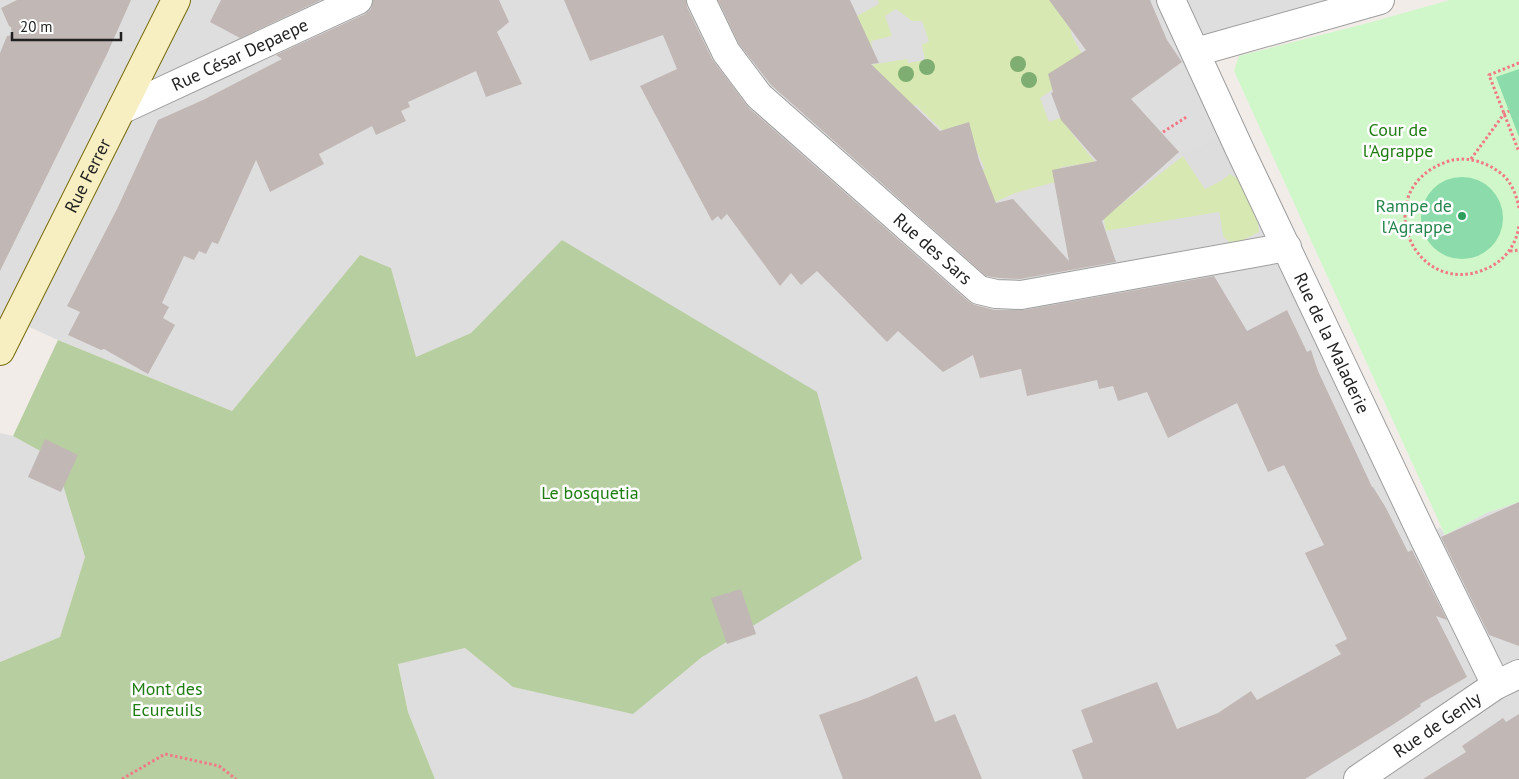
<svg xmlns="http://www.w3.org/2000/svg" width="1519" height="779" viewBox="0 0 1519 779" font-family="'PT Sans',sans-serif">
<rect width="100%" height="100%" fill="#f1ece8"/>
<g fill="#dfdede">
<path d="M 0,0 L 1380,0 L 1196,51 L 1424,538 L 1440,527 L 1445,535 L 1486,513 L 1519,502 L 1519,779 L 435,779 L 408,712 L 398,663 L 465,648 L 513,687 L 633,713 L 702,657 L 563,240 L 471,333 L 416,357 L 391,268 L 360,255 L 232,411 L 58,340 L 16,321 L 0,351 Z"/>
<path d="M 0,433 L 13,436 L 55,458 L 85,557 L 60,637 L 0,662 Z"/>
</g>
<g fill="#d8e8b2">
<path d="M 878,0 L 1051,0 L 1064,2 L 1072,36 L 1088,65 L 1069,76 L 1050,81 L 1053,89 L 1040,98 L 1049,122 L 1063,117 L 1071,132 L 1095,162 L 1061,167 L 1059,181 L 1015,193 L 991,204 L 976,173 L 985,169 L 974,145 L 944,132 L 916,105 L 899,110 L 858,67 L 907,59 L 908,63 L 925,60 L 922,44 L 929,42 L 922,21 L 912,21 L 896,9 L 885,16 L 892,36 L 871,41 L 873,54 L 846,22 L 879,4 Z"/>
<path d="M 1183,156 L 1205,189 L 1221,181 L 1230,174 L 1239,179 L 1258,224 L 1259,232 L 1239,242 L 1230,243 L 1223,236 L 1219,212 L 1106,231 L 1103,214 L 1119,206 Z"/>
</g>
<path fill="#b7cea0" d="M 562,240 L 817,392 L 862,559 L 702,657 L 633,714 L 513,687 L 465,648 L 398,664 L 408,712 L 435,779 L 0,779 L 0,662 L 60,637 L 85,557 L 55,459 L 13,436 L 58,340 L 232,411 L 360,255 L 391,268 L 416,357 L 471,333 Z"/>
<path fill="#cff7c9" d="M 1450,0 L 1519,0 L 1519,502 L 1486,513 L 1445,535 L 1234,71 L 1239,56 L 1368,23 Z"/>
<g fill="#8bdbab">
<path d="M 1519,69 L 1519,137 L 1496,77 Z"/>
<circle cx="1462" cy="218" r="41"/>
</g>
<g fill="#ddd">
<path d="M 1217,137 L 1239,179 L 1230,174 L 1205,189 L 1183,156 Z"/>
<path d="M 1219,212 L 1223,236 L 1230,243 L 1117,265 L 1106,231 Z"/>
</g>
<g fill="#c1b7b5">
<path d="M 17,0 L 131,0 L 107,54 L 0,271 L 0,53 L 7,36 L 12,35 L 11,27 L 9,26 L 1,8 Z"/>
<path d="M 221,0 L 321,0 L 240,38 L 210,22 Z"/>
<path d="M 373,0 L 499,0 L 509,22 L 497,32 L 522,84 L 486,97 L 476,71 L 408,102 L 410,107 L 401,111 L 406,121 L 376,135 L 372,126 L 319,154 L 324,164 L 270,192 L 256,160 L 218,244 L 212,242 L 206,254 L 199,251 L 194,260 L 184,256 L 162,303 L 169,307 L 163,318 L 175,325 L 148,374 L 104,349 L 101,350 L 68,335 L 80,312 L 67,306 L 117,209 L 158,120 L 203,100 L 282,59 L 276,55 L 365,14 L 371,9 Z"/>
<path d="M 564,0 L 686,0 L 687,7 L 712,59 L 749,108 L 969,302 L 975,305 L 995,310 L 1024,310 L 1214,276 L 1247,331 L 1287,310 L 1307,352 L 1311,350 L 1318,371 L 1372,487 L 1373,487 L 1386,508 L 1408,552 L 1412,550 L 1447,620 L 1436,616 L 1467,677 L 1420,704 L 1421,706 L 1394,724 L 1305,779 L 1083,779 L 1072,750 L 1093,742 L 1081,710 L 1157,682 L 1177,729 L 1218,713 L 1251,691 L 1257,700 L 1341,654 L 1335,645 L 1347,639 L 1305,553 L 1324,545 L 1284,465 L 1268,472 L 1237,403 L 1168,438 L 1147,392 L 1118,401 L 1113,386 L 1099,389 L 1097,380 L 1027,396 L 1021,369 L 980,378 L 973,355 L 943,372 L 898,331 L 887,342 L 817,271 L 801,285 L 791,273 L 780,286 L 727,214 L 721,220 L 718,216 L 712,221 L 640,86 L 677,69 L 663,35 L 590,61 Z"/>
<path d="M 718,0 L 850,0 L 879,63 L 871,64 L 940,131 L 969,122 L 979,160 L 996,203 L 1013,199 L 1069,261 L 1052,170 L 1097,161 L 1061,120 L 1051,93 L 1053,92 L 1048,74 L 1086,50 L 1049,0 L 1150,0 L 1167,40 L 1182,62 L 1131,99 L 1179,152 L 1102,221 L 1116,262 L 1020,279 L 998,278 L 986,276 L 771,85 L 739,44 Z"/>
<path d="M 45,439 L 78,455 L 61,492 L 28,477 Z"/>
<path d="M 1519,502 L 1519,646 L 1489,635 L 1441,537 Z"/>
<path d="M 741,589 L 756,634 L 727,644 L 711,598 Z"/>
<path d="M 917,676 L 935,722 L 955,714 L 982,779 L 843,779 L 819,715 L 867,698 Z"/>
<path d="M 1519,714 L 1519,779 L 1423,779 L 1466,752 L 1462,746 L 1503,718 L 1506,722 Z"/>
</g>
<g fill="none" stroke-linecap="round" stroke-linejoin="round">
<g stroke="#9e9e9e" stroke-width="30">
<g id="street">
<path id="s1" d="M 701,0 L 726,52 L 759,96 L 979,290 L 996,294 L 1021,295 L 1287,247"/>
<path id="s2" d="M 1171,0 L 1239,148 L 1424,538 L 1496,685"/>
<path d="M 1196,52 L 1380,0"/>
<path id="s3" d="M 121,110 L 358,0"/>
<path id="s4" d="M 1358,779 L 1496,685 L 1519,674"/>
</g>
</g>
<g stroke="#756a0b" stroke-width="30">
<g id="secondary">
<path id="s5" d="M 0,351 L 176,0"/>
</g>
</g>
<g stroke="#f37785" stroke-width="3" stroke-dasharray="2.5 2.5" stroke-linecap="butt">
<path d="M 1519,63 L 1489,75 L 1519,152"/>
<path d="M 1163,132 L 1188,116"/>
<path d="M 1471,159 L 1504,114 L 1509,111"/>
<path d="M 1519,208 C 1517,197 1513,186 1505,177 C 1492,164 1468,155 1449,161 C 1365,188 1414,305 1490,267 C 1506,259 1517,243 1519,225"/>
<path d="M 1510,251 L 1519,250"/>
<path d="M 122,779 L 165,754 L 219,766 L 236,779"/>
</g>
<use href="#street" stroke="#fff" stroke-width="28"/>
<use href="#secondary" stroke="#f7eec1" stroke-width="28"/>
</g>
<g fill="#7eae72">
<circle cx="1018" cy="64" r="8"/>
<circle cx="927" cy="67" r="8"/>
<circle cx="906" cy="74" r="8"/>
<circle cx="1029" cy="80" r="8"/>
</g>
<circle fill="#2e9e5b" stroke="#fff" stroke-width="2" cx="1462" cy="216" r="5"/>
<g text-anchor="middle" stroke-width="5" stroke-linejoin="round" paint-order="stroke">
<g font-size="18" fill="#212121" stroke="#fff">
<text dy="6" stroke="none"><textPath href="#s3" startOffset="131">Rue César Depaepe</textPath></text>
<text dy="6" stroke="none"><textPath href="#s5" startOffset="196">Rue Ferrer</textPath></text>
<text dy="6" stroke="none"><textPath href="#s1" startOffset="344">Rue des Sars</textPath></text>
<text dy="6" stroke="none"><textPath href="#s2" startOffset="379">Rue de la Maladerie</textPath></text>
<text dy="6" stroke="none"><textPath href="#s4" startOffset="96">Rue de Genly</textPath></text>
</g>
<g font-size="18" fill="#207c12" stroke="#fff">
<text x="1398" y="136">Cour de<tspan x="1398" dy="21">l'Agrappe</tspan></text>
<text x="590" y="499">Le bosquetia</text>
<text x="167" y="695">Mont des<tspan x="167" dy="21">Ecureuils</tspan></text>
</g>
<g font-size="18" fill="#27864d" stroke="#fff" text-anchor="end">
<text x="1452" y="212">Rampe de<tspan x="1452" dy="21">l'Agrappe</tspan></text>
</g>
</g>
<path d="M12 32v8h109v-8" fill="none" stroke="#212121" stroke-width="2.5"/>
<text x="20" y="32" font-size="15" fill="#212121" stroke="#ffffff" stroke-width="4" paint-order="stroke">20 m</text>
</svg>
